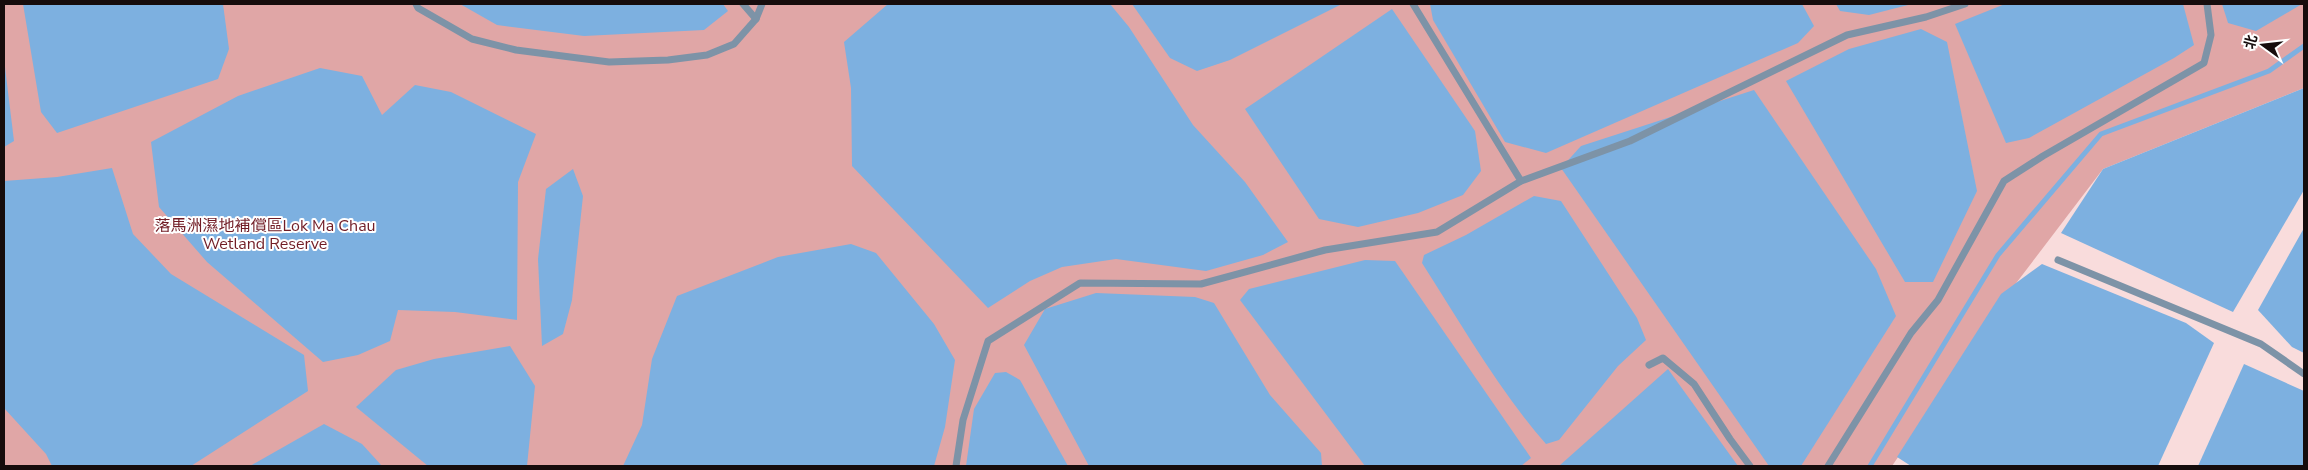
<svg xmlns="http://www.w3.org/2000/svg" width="2308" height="470" viewBox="0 0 2308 470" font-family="'Nunito Sans','Noto Sans SC',sans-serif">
<rect width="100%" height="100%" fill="#f9dcdc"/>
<path fill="#e0a6a6" d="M 4,4 L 2304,4 L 2304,88 L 2103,169 L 2017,282 L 1892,466 L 4,466 Z"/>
<g fill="#7db0e0">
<path d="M 23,4 L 223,4 L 229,49 L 218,79 L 57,133 L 41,112 Z"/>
<path d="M 460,4 L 723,4 L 728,11 L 704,30 L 584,36 L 497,25 Z"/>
<path d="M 888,4 L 1110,4 L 1129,27 L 1193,125 L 1245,182 L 1288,242 L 1263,255 L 1206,271 L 1116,259 L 1062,267 L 1030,281 L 988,308 L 852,166 L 851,88 L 844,42 Z"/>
<path d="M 1132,4 L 1342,4 L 1230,60 L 1197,71 L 1170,58 Z"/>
<path d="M 1430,4 L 1802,4 L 1814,26 L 1798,43 L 1546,153 L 1505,142 L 1433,20 Z"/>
<path d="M 1836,4 L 1912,4 L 1869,15 L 1840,11 Z"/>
<path d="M 2005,4 L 2183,4 L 2194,45 L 2174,58 L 2029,138 L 2006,143 L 1955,24 Z"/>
<path d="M 2222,4 L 2302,4 L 2256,31 L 2228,23 Z"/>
<path d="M 1392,9 L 1475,131 L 1481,171 L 1463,195 L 1418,213 L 1358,227 L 1319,219 L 1245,109 Z"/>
<path d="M 1921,29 L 1947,42 L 1977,191 L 1933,282 L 1905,282 L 1786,81 L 1849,49 Z"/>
<path d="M 4,59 L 14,141 L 4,147 Z"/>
<path d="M 320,68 L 362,76 L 382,115 L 415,85 L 451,92 L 536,134 L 518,182 L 517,320 L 455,312 L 398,310 L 390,341 L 358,355 L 323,362 L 207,262 L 159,207 L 151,142 L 238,96 Z"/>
<path d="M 2304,88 L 2304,190 L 2233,312 L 2061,233 L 2103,169 Z"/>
<path d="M 1754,90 L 1876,269 L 1896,316 L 1801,466 L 1769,466 L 1561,168 L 1581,146 Z"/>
<path d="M 112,168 L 133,234 L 171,274 L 304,355 L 308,391 L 191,466 L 52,466 L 46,454 L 4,408 L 4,181 L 57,177 Z"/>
<path d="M 573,169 L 583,196 L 572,300 L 563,334 L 542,346 L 538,259 L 546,189 Z"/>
<path d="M 1534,196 L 1561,201 L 1637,318 L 1646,340 L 1618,366 L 1559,440 L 1546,444 C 1500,392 1460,322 1422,263 L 1424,255 L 1466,235 Z"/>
<path d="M 2304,228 L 2304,353 L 2292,347 L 2258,310 Z"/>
<path d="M 851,244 L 876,253 L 934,324 L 955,360 L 945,427 L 934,466 L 623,466 L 642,425 L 652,359 L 677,296 L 778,257 Z"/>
<path d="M 1365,260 L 1395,261 L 1531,458 L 1521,466 L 1365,466 L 1240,300 L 1249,289 Z"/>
<path d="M 2042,264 L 2186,323 L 2214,343 L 2158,466 L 1911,466 L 1897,457 L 2001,294 Z"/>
<path d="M 1096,293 L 1195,297 L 1214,303 L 1270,395 L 1321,453 L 1322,466 L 1089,466 L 1024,345 L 1045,309 Z"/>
<path d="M 510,346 L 535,386 L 527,466 L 428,466 L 356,407 L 396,370 L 434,359 Z"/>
<path d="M 2244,364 L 2304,391 L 2304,466 L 2198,466 Z"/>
<path d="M 1668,369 L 1738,466 L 1559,466 Z"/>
<path d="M 1006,372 L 1020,380 L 1068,466 L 966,466 L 974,409 L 995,373 Z"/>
<path d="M 324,424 L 362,444 L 382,466 L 250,466 Z"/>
</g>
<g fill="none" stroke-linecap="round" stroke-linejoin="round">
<path stroke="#7db0e0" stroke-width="5" d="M 1870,466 L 1998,255 L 2101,134 L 2269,71 L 2304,46"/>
<g stroke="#7d93a7" stroke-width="7">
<path d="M 416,4 L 418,8 L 472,39 L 516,50 L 609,62 L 668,60 L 707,55 L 734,44 L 756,19 L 762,4"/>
<path d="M 743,4 L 756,19"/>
<path d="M 1521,181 L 1630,141 L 1847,35 L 1926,17 L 1965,4"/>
<path d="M 2058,260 L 2261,344 L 2304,374"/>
<path d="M 1649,365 L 1663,358 L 1694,384 L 1730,439 L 1750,466"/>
<path d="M 956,466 L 963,420 L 988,341 L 1080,283 L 1201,284 L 1325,250 L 1437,232 L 1521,181 L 1413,4"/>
<path d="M 1828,466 L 1911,333 L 1938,300 L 2004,181 L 2043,156 L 2204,63 L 2211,35 L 2207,4"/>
</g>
</g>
<g text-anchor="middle" stroke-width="4" stroke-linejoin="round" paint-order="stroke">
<g font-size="16" fill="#711c25" stroke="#fff">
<text x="265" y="231">落馬洲濕地補償區Lok Ma Chau<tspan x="265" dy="18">Wetland Reserve</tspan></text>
</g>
</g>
<rect width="2308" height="470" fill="none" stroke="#160c0c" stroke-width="10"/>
<g transform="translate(2263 45) rotate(285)" stroke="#ffffff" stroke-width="4" paint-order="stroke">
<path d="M0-4L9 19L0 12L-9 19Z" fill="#160c0c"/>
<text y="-8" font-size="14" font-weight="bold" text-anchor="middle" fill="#160c0c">北</text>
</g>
</svg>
